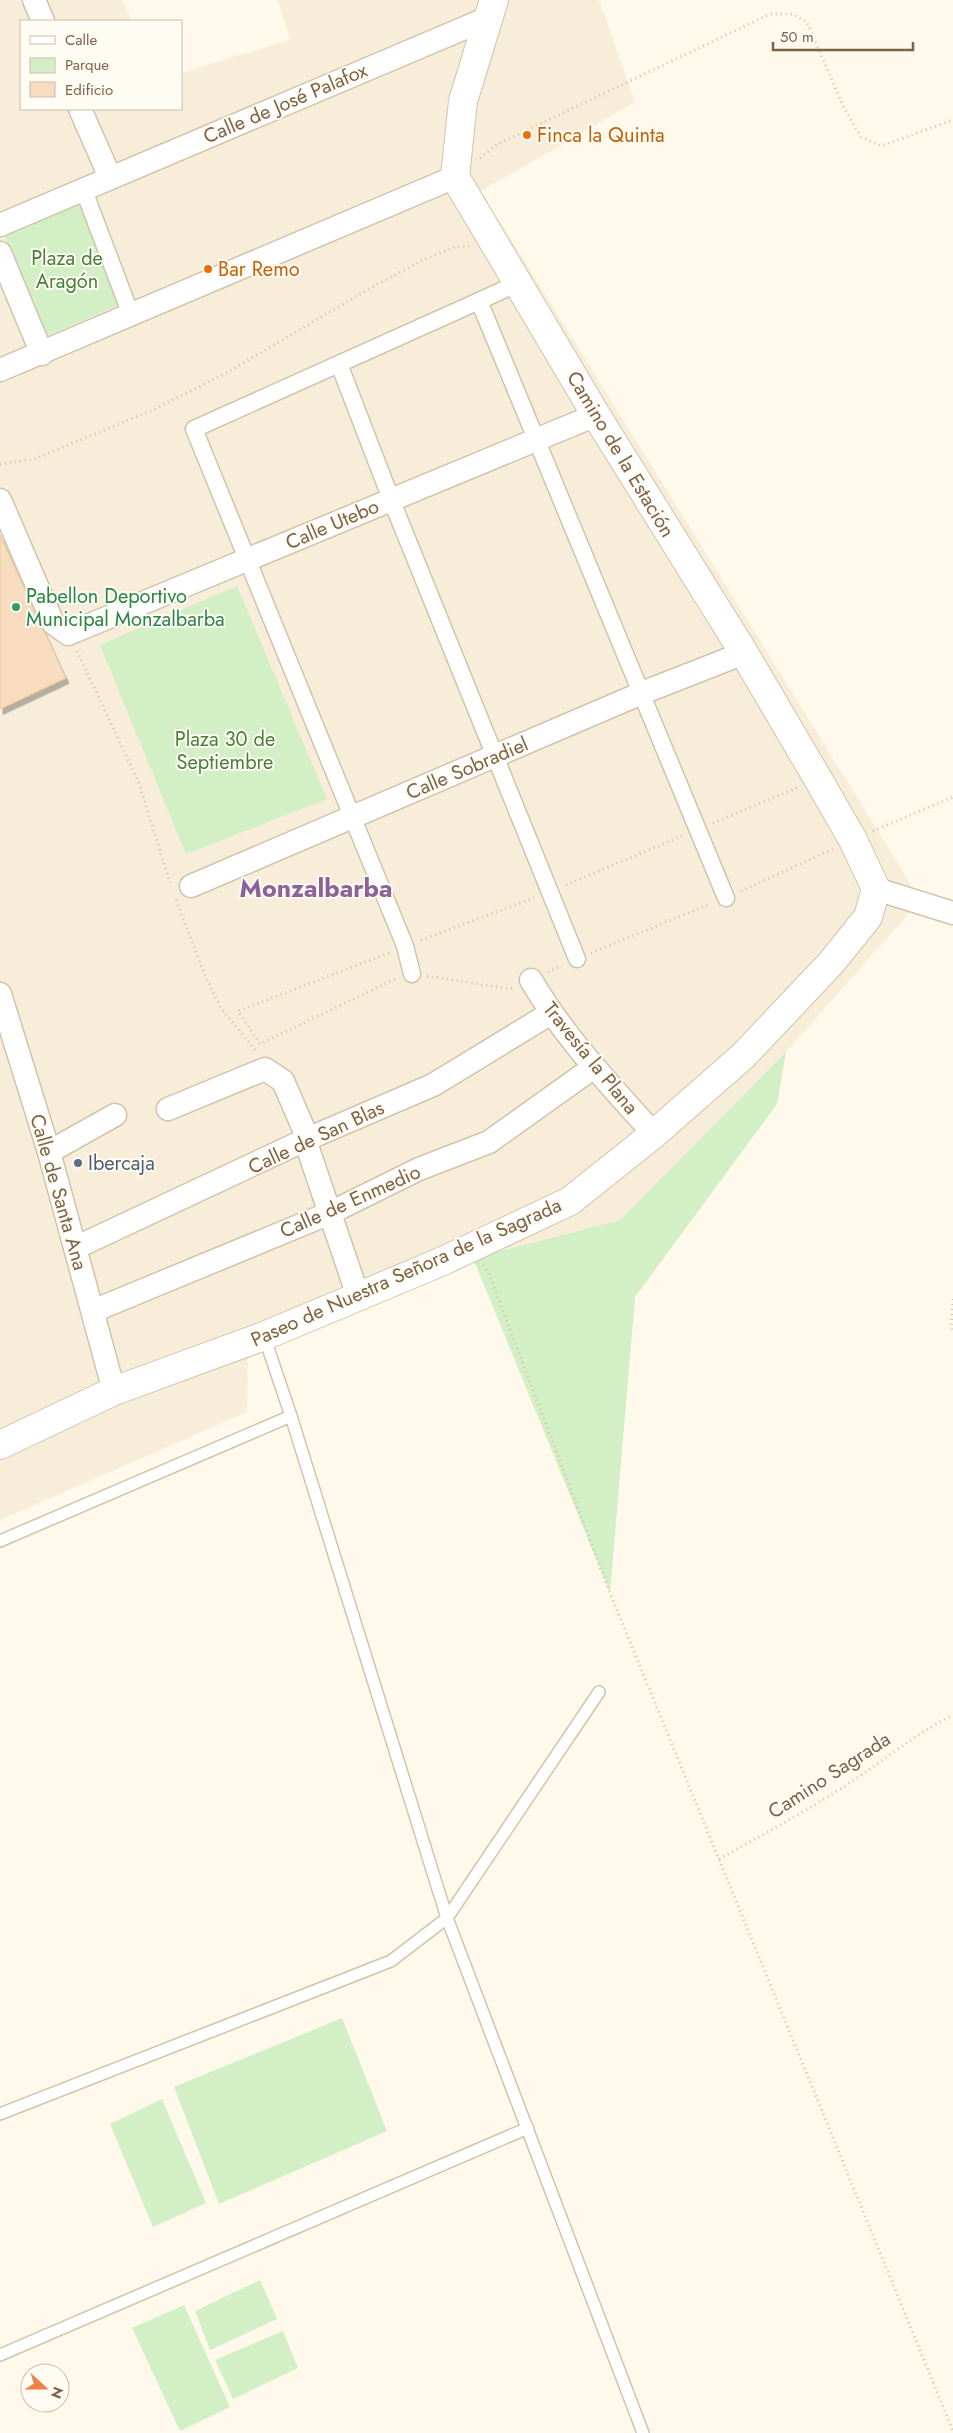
<svg xmlns="http://www.w3.org/2000/svg" width="953" height="2433" viewBox="0 0 953 2433" font-family="Jost,sans-serif">
<defs>
<filter id="shadow"><feDropShadow dx="3" dy="5.5" stdDeviation="0" flood-color="#0004"/></filter>
</defs>
<rect width="100%" height="100%" fill="#fef9ea"/>
<path fill="#f7edd8" d="M 0,0 L 122,0 L 132,21 L 21,21 L 21,109 L 181,109 L 181,73 L 290,40 L 278,0 L 599,0 L 635,102 L 481,191 L 904,873 L 919,902 L 786,1052 L 620,1220 L 473,1258 L 248,1353 L 247,1412 L 0,1520 Z"/>
<g fill="#d2efc6">
<path d="M 88,200 L 127,302 L 46,336 L 4,235 Z"/>
<path d="M 237,586 L 327,799 L 186,854 L 100,645 Z"/>
<path d="M 786,1052 L 777,1104 L 635,1297 L 610,1593 L 473,1258 L 620,1220 Z"/>
<path d="M 342,2018 L 387,2131 L 219,2204 L 174,2087 Z"/>
<path d="M 162,2099 L 206,2203 L 153,2227 L 110,2124 Z"/>
<path d="M 260,2280 L 277,2319 L 210,2350 L 195,2311 Z"/>
<path d="M 184,2305 L 230,2407 L 180,2431 L 132,2328 Z"/>
<path d="M 283,2331 L 298,2368 L 233,2399 L 215,2360 Z"/>
</g>
<path fill="#f7dcbf" stroke="#ecc59d" filter="url(#shadow)" d="M 0,535 L 66,678 L 0,709 Z"/>
<g fill="none" stroke-linecap="round" stroke-linejoin="round">
<g stroke="#d3c3ad" stroke-width="14">
<g id="service">
<path d="M 264,1336 L 291,1416 L 447,1918 L 643,2433"/>
<path d="M 0,1541 L 291,1416"/>
<path d="M 0,2114 L 391,1961 L 447,1918 L 599,1692"/>
<path d="M 0,2355 L 528,2128"/>
</g>
</g>
<g stroke="#d3c3ad" stroke-width="19">
<g id="pedestrian">
<path d="M 83,188 L 131,315"/>
<path d="M 479,301 L 518,283"/>
<path d="M 339,364 L 391,499 L 577,959"/>
<path d="M 412,974 L 405,946 L 194,429 L 479,301 L 726,898"/>
</g>
</g>
<g stroke="#d3c3ad" stroke-width="25">
<g id="minor">
<path d="M 34,0 L 43,21"/>
<path d="M 80,109 L 110,177"/>
<path d="M 0,225 L 488,18"/>
<path d="M 0,253 L 42,354"/>
<path d="M 0,370 L 455,177"/>
<path d="M 0,500 L 53,623 L 68,634 L 596,415"/>
<path d="M 191,886 L 642,693 L 744,653"/>
<path d="M 876,889 L 953,913"/>
<path d="M 531,980 C 564,1037 610,1085 654,1134"/>
<path d="M 0,994 L 49,1152 L 114,1391"/>
<path d="M 168,1109 L 265,1069 L 283,1081 L 308,1139"/>
<path d="M 305,1140 L 358,1296"/>
<path d="M 49,1152 L 115,1115"/>
<path d="M 75,1248 L 305,1140 L 433,1085 L 551,1013"/>
<path d="M 93,1311 L 330,1213 L 419,1169 L 489,1142 L 594,1067"/>
</g>
</g>
<g stroke="#d3c3ad" stroke-width="30">
<path id="tertiary" d="M 0,1445 L 114,1391 L 264,1336 L 443,1261 L 570,1201 L 654,1134 L 743,1056 L 831,963 L 868,917 L 876,889 L 853,840 L 818,779 L 744,653 L 596,415 L 455,177 L 463,101 L 494,0"/>
</g>
<g stroke="#ddc0a0" stroke-width="3" stroke-dasharray="1 4" stroke-linecap="butt">
<path d="M 480,158 L 498,144 L 770,14 L 792,14 L 807,22 L 844,108 L 861,137 L 881,146 L 953,120"/>
<path d="M 0,464 L 35,459 L 155,409 L 226,373 L 369,289 L 425,259 L 455,247 L 469,246"/>
<path d="M 77,651 L 139,783 L 170,883"/>
<path d="M 713,823 L 797,788"/>
<path d="M 873,831 L 953,797"/>
<path d="M 566,885 L 682,836"/>
<path d="M 741,891 L 833,849"/>
<path d="M 176,900 L 206,978 L 221,1008 L 256,1051"/>
<path d="M 421,940 L 534,898"/>
<path d="M 389,953 L 238,1011 L 260,1044 L 397,978"/>
<path d="M 591,953 L 710,904"/>
<path d="M 548,972 L 562,966"/>
<path d="M 427,976 L 510,989 L 515,987"/>
<path d="M 483,1265 L 489,1274 L 610,1593 L 953,2431"/>
<path d="M 953,1299 L 951,1327 L 953,1331"/>
<path d="M 719,1859 C 763,1835 806,1811 848,1784 C 883,1761 915,1734 953,1715"/>
</g>
<use href="#service" stroke="#fff" stroke-width="11"/>
<use href="#pedestrian" stroke="#fff" stroke-width="16"/>
<use href="#minor" stroke="#fff" stroke-width="22"/>
<use href="#tertiary" stroke="#fff" stroke-width="28"/>
</g>
<g fill="#e8710a" stroke="#fffcf3" stroke-width="2">
<circle cx="527" cy="135" r="5"/>
<circle cx="208" cy="269" r="5"/>
</g>
<circle fill="#2e9e5b" stroke="#fffcf3" stroke-width="2" cx="16" cy="607" r="5"/>
<circle fill="#5c6f8a" stroke="#fffcf3" stroke-width="2" cx="78" cy="1163" r="5"/>
<g text-anchor="middle" stroke-width="4" stroke-linejoin="round" paint-order="stroke">
<g font-size="20" fill="#7e6249" stroke="#fffcf3">
<text transform="translate(285 103) rotate(-23)" y="7">Calle de José Palafox</text>
<text transform="translate(621 454) rotate(59)" y="7">Camino de la Estación</text>
<text transform="translate(332 524) rotate(-23)" y="7">Calle Utebo</text>
<text transform="translate(467 768) rotate(-23)" y="7">Calle Sobradiel</text>
<text transform="translate(591 1058) rotate(51)" y="7">Travesía la Plana</text>
<text transform="translate(316 1137) rotate(-25)" y="7">Calle de San Blas</text>
<text transform="translate(59 1192) rotate(74)" y="7">Calle de Santa Ana</text>
<text transform="translate(350 1201) rotate(-24)" y="7">Calle de Enmedio</text>
<text transform="translate(406 1272) rotate(-24)" y="7">Paseo de Nuestra Señora de la Sagrada</text>
<text transform="translate(829 1775) rotate(-33)" y="7">Camino Sagrada</text>
</g>
<g font-size="20" fill="#c56008" stroke="#fffcf3" text-anchor="start">
<text x="537" y="142">Finca la Quinta</text>
<text x="218" y="276">Bar Remo</text>
</g>
<g font-size="20" fill="#487f3c" stroke="#fffcf3">
<text x="67" y="265">Plaza de<tspan x="67" dy="23">Aragón</tspan></text>
<text x="225" y="746">Plaza 30 de<tspan x="225" dy="23">Septiembre</tspan></text>
</g>
<g font-size="20" fill="#27864d" stroke="#fffcf3" text-anchor="start">
<text x="26" y="603">Pabellon Deportivo<tspan x="26" dy="23">Municipal Monzalbarba</tspan></text>
</g>
<g font-size="20" fill="#4e5e75" stroke="#fffcf3" text-anchor="start">
<text x="88" y="1170">Ibercaja</text>
</g>
<g font-size="25" font-weight="bold" fill="#8d6299" stroke="#fffcf3">
<text x="316" y="897">Monzalbarba</text>
</g>
</g>
<rect x="20" y="20" width="162" height="90" fill="#fffcf3" stroke="#cbbeaf"/>
<rect x="30" y="36" width="25" height="8" fill="#ffffff" stroke="#cbbeaf"/>
<text x="65" y="45" font-size="15" fill="#7e6249">Calle</text>
<rect x="30" y="58" width="25" height="15" fill="#d2efc6" stroke="#cbbeaf"/>
<text x="65" y="70" font-size="15" fill="#7e6249">Parque</text>
<rect x="30" y="82" width="25" height="15" fill="#f7dcbf" stroke="#cbbeaf"/>
<text x="65" y="95" font-size="15" fill="#7e6249">Edificio</text>
<g transform="translate(45 2388) rotate(111)"><circle r="24" fill="#fffcf3" stroke="#cbbeaf"/>
<path d="M0-4L9 19L0 12L-9 19Z" fill="#f48144"/>
<text y="-8" font-size="14" font-weight="bold" text-anchor="middle" fill="#7e6249">N</text>
</g>
<path d="M773 42v8h140v-8" fill="none" stroke="#7e6249" stroke-width="2.5"/>
<text x="780" y="42" font-size="15" fill="#7e6249" stroke="#fffcf3" stroke-width="4" paint-order="stroke">50 m</text>
</svg>
